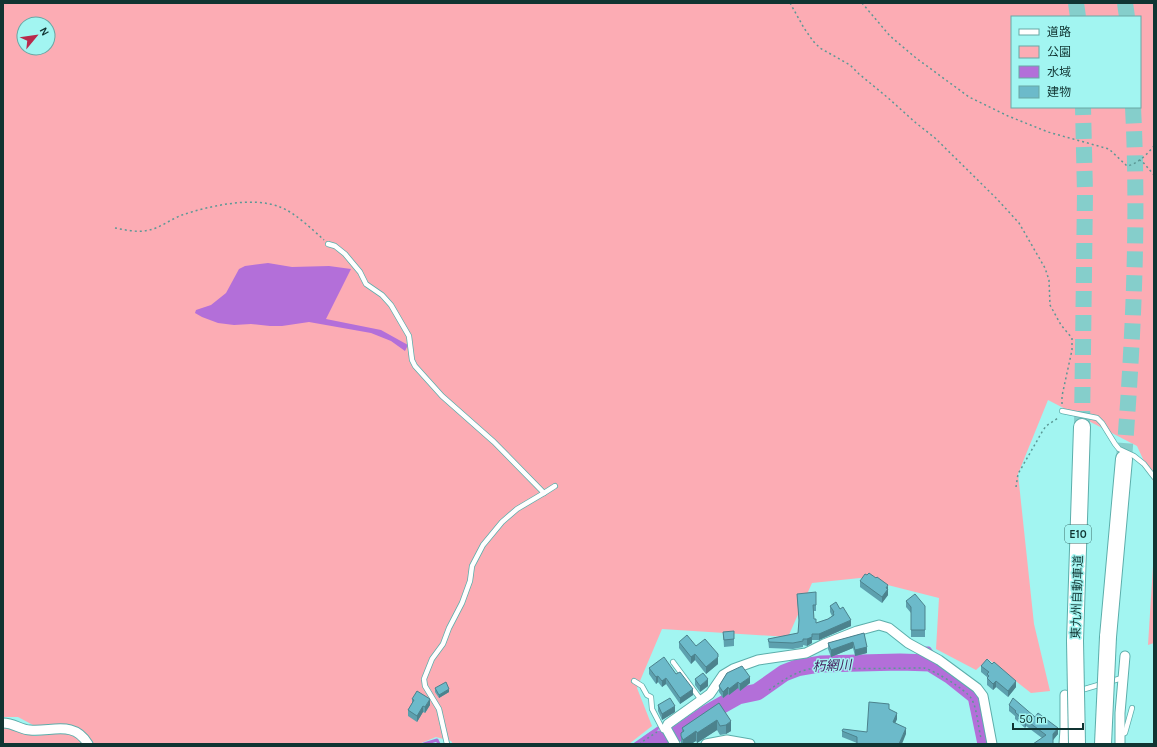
<svg xmlns="http://www.w3.org/2000/svg" width="1157" height="747" viewBox="0 0 1157 747" font-family="Karla,'Noto Sans JP',sans-serif">
<rect width="100%" height="100%" fill="#a2f5f1"/>
<g fill="#fcacb4" fill-rule="evenodd">
<path d="M 3,3 L 1154,3 L 1154,483 L 1137,446 L 1048,400 L 1018,474 L 1034,624 L 1050,691 L 1031,693 L 988,659 L 976,670 L 936,649 L 939,598 L 860,578 L 812,583 L 788,637 L 662,629 L 637,688 L 652,726 L 629,744 L 453,744 L 451,741 L 436,737 L 419,744 L 89,744 L 83,731 L 71,726 L 33,725 L 18,717 L 3,717 ZM 1012,17 L 1140,17 L 1140,107 L 1012,107 ZM 24,24 L 48,24 L 48,48 L 24,48 Z"/>
<path d="M 1154,550 L 1154,643 L 1148,645 Z"/>
<path d="M 3,727 L 18,730 L 35,736 L 66,732 L 80,740 L 83,744 L 3,744 Z"/>
</g>
<path fill="#b36fd9" d="M 268,263 L 292,267 L 329,266 L 351,269 L 326,319 L 381,330 L 408,345 L 405,351 L 391,341 L 371,333 L 309,322 L 282,326 L 270,326 L 251,324 L 234,325 L 218,323 L 202,317 L 195,313 L 196,310 L 211,305 L 226,293 L 239,269 L 245,266 Z"/>
<g fill="none" stroke-linecap="round" stroke-linejoin="round">
<g stroke="#b36fd9" stroke-width="3">
<path d="M 923,648 L 929,648 L 933,653"/>
<path d="M 424,744 L 437,740 L 439,744"/>
<path d="M 635,744 L 661,726"/>
</g>
<path stroke="#b36fd9" stroke-width="17" d="M 648,744 L 655,739 L 665,739 L 679,733 L 706,714 L 738,696 L 757,692 L 784,673 L 797,668 L 820,664 L 900,662 L 930,663 L 951,676 L 976,696 L 986,744"/>
<g stroke="#85cecb" stroke-width="16" stroke-dasharray="16 8" stroke-linecap="butt">
<path d="M 1076,3 L 1078,17"/>
<path d="M 1125,3 L 1127,17"/>
<path d="M 1082,427 L 1085,193 L 1083,107"/>
<path d="M 1124,459 C 1133,342 1139,224 1133,107"/>
</g>
<g stroke="#5caeab" stroke-width="6">
<g id="lane">
<path d="M 328,244 L 335,246 L 345,254 L 360,272 L 366,284 L 382,295 L 391,305 L 409,336 L 412,360 L 415,366 L 442,396 L 494,442 L 544,493 L 517,509 L 502,522 L 483,545 L 472,566 L 470,581 L 462,603 L 449,628 L 443,644 L 432,659 L 424,679 L 425,686 L 439,709 L 447,744"/>
<path d="M 1062,411 L 1097,418 L 1102,423 L 1115,444 L 1119,449 L 1134,456 L 1144,464 L 1154,477"/>
<path d="M 544,493 L 555,486"/>
<path d="M 673,662 L 701,700"/>
<path d="M 634,681 L 642,686 L 647,695 L 651,697 L 652,709 L 663,730"/>
<path d="M 1078,691 L 1122,678"/>
<path d="M 1120,734 L 1125,733 L 1132,708"/>
</g>
</g>
<g stroke="#5caeab" stroke-width="11">
<g id="street">
<path d="M 3,723 C 14,723 21,730 30,730 C 52,732 74,720 88,744"/>
<path d="M 675,744 L 666,728 L 668,724 L 710,694 L 723,675 L 733,669 L 758,660 L 806,653 L 824,644 L 857,631 L 879,625 L 889,628 L 908,643 L 939,660 L 977,688 L 983,696 L 992,744"/>
<path d="M 706,744 L 727,740 L 750,744"/>
<path d="M 1064,744 L 1065,729 L 1065,695"/>
<path d="M 1120,744 L 1120,713 L 1125,656"/>
</g>
</g>
<g stroke="#5caeab" stroke-width="18">
<g id="highway">
<path d="M 1108,637 L 1124,459"/>
<path d="M 1075,641 L 1082,427"/>
</g>
</g>
<g stroke="#5b9895" stroke-width="1.5" stroke-dasharray="2 3" stroke-linecap="butt">
<path d="M 790,3 L 804,28 L 813,41 L 820,48 L 850,65 L 859,74 L 887,97 L 916,123 L 935,138 L 997,199 L 1019,223 L 1045,268 L 1049,280 L 1050,305 L 1061,325 L 1072,338 L 1072,350 L 1062,396 L 1062,405"/>
<path d="M 862,3 L 890,36 L 916,58 L 969,97 L 1008,116 L 1048,132 L 1109,149 L 1127,166 C 1138,164 1147,154 1154,146"/>
<path d="M 1139,160 L 1142,161 L 1154,175"/>
<path d="M 115,228 C 126,230 138,233 149,230 C 160,228 171,219 182,215 C 209,206 253,196 280,207 C 294,212 312,229 324,240"/>
<path d="M 1016,487 L 1018,474 L 1042,432 L 1046,426 L 1058,418"/>
<path d="M 769,690 C 782,681 793,673 809,669 L 924,668 C 934,670 966,690 971,698 C 977,707 978,727 981,738"/>
<path d="M 639,744 L 657,732"/>
</g>
<use href="#lane" stroke="#fff" stroke-width="4.5"/>
<use href="#street" stroke="#fff" stroke-width="9"/>
<use href="#highway" stroke="#fff" stroke-width="16"/>
<g stroke="#5caeab" stroke-width="18" stroke-linecap="butt">
<g id="highway-bridge">
<path d="M 1075,641 L 1077,744"/>
<path d="M 1103,744 L 1108,637"/>
</g>
</g>
<use href="#highway-bridge" stroke="#fff" stroke-width="16"/>
</g>
<g fill="#5da0ae">
<path d="M 860,581 L 888,591 L 888,595 L 882,603 L 860,587 Z"/>
<path d="M 797,594 L 816,605 L 816,611 L 813,611 L 814,619 L 816,623 L 828,619 L 832,616 L 830,612 L 830,606 L 851,626 L 819,640 L 812,640 L 812,643 L 807,646 L 803,645 L 803,647 L 793,649 L 769,648 L 768,639 L 798,633 L 799,624 Z"/>
<path d="M 906,601 L 925,606 L 925,637 L 911,637 L 911,613 L 906,607 Z"/>
<path d="M 723,632 L 734,639 L 734,646 L 724,647 Z"/>
<path d="M 864,633 L 867,653 L 855,656 L 853,648 L 831,657 L 828,649 L 828,643 Z"/>
<path d="M 679,642 L 696,646 L 718,664 L 706,674 L 695,660 L 691,664 L 679,648 Z"/>
<path d="M 981,666 L 1016,687 L 1008,697 L 996,687 L 993,690 L 987,685 L 987,677 L 981,672 Z"/>
<path d="M 649,668 L 693,695 L 680,704 L 666,684 L 662,687 L 658,682 L 656,684 L 649,674 Z"/>
<path d="M 727,673 L 750,683 L 740,691 L 738,688 L 729,695 L 728,694 L 723,698 L 719,692 L 719,686 Z"/>
<path d="M 695,679 L 708,686 L 700,692 L 695,685 Z"/>
<path d="M 435,688 L 449,692 L 439,698 L 435,692 Z"/>
<path d="M 412,699 L 430,705 L 425,713 L 423,712 L 417,722 L 408,716 L 408,710 L 412,703 Z"/>
<path d="M 719,703 L 731,731 L 726,734 L 720,735 L 717,730 L 697,743 L 696,741 L 691,744 L 681,744 L 681,733 L 682,732 L 682,728 Z"/>
<path d="M 658,705 L 675,712 L 662,720 L 658,711 Z"/>
<path d="M 1009,705 L 1035,717 L 1058,734 L 1053,740 L 1042,738 L 1026,726 L 1025,728 L 1015,719 L 1015,716 L 1009,711 Z"/>
<path d="M 889,709 L 897,719 L 895,723 L 906,734 L 857,743 L 842,737 L 842,731 L 867,732 Z"/>
</g>
<g fill="#4c828d">
<path d="M 888,585 L 888,595 L 882,603 L 882,597 Z"/>
<path d="M 851,620 L 851,626 L 819,640 L 819,634 Z"/>
<path d="M 812,634 L 812,643 L 807,646 L 807,639 Z"/>
<path d="M 853,642 L 853,648 L 831,657 L 831,650 Z"/>
<path d="M 867,647 L 867,653 L 855,656 L 855,650 Z"/>
<path d="M 695,654 L 695,660 L 691,664 L 691,657 Z"/>
<path d="M 718,657 L 718,664 L 706,674 L 706,667 Z"/>
<path d="M 658,676 L 658,682 L 656,684 L 656,677 Z"/>
<path d="M 750,677 L 750,683 L 740,691 L 740,684 Z"/>
<path d="M 666,678 L 666,684 L 662,687 L 662,681 Z"/>
<path d="M 708,679 L 708,686 L 700,692 L 700,686 Z"/>
<path d="M 996,681 L 996,687 L 993,690 L 993,684 Z"/>
<path d="M 1016,681 L 1016,687 L 1008,697 L 1008,691 Z"/>
<path d="M 738,682 L 738,688 L 729,695 L 729,689 Z"/>
<path d="M 728,687 L 728,694 L 723,698 L 723,692 Z"/>
<path d="M 449,689 L 449,692 L 439,698 L 439,695 Z"/>
<path d="M 693,689 L 693,695 L 680,704 L 680,698 Z"/>
<path d="M 430,699 L 430,705 L 425,713 L 425,707 Z"/>
<path d="M 423,706 L 423,712 L 417,722 L 417,716 Z"/>
<path d="M 675,706 L 675,712 L 662,720 L 662,714 Z"/>
<path d="M 897,713 L 897,719 L 893,728 L 893,722 Z"/>
<path d="M 717,720 L 717,730 L 697,743 L 697,733 Z"/>
<path d="M 1026,720 L 1026,726 L 1025,728 L 1025,721 Z"/>
<path d="M 731,721 L 731,731 L 726,734 L 726,725 Z"/>
<path d="M 906,728 L 906,734 L 902,744 L 899,744 Z"/>
<path d="M 1058,728 L 1058,734 L 1053,740 L 1053,734 Z"/>
<path d="M 696,731 L 696,741 L 691,744 L 683,744 L 683,740 Z"/>
</g>
<g fill="#6cbaca" stroke="#4c828d">
<path d="M 869,573 L 876,578 L 877,577 L 888,585 L 886,588 L 888,589 L 882,597 L 860,581 L 865,574 L 867,575 Z"/>
<path d="M 816,592 L 816,605 L 813,605 L 814,619 L 816,619 L 816,623 L 828,619 L 834,615 L 833,613 L 834,612 L 830,606 L 836,602 L 840,609 L 843,607 L 851,620 L 819,634 L 812,634 L 812,637 L 807,639 L 803,639 L 803,641 L 793,643 L 769,642 L 768,639 L 798,633 L 799,620 L 797,594 Z"/>
<path d="M 915,594 L 925,606 L 925,630 L 911,630 L 911,607 L 906,601 Z"/>
<path d="M 734,631 L 734,639 L 724,640 L 723,632 Z"/>
<path d="M 864,633 L 867,647 L 855,650 L 853,642 L 831,650 L 828,643 Z"/>
<path d="M 687,635 L 696,646 L 705,639 L 718,654 L 718,657 L 706,667 L 695,654 L 691,657 L 679,642 Z"/>
<path d="M 664,657 L 676,674 L 680,672 L 693,689 L 680,698 L 666,678 L 662,681 L 658,676 L 656,677 L 649,668 Z"/>
<path d="M 987,659 L 992,664 L 994,662 L 1016,681 L 1008,691 L 996,681 L 993,684 L 987,678 L 989,676 L 987,674 L 989,672 L 981,666 Z"/>
<path d="M 742,666 L 750,677 L 740,684 L 738,682 L 729,689 L 728,687 L 723,692 L 719,686 L 727,673 Z"/>
<path d="M 703,673 L 708,679 L 700,686 L 695,679 Z"/>
<path d="M 446,682 L 449,689 L 439,695 L 435,688 Z"/>
<path d="M 417,691 L 430,699 L 425,707 L 423,706 L 417,716 L 408,710 L 414,700 L 412,699 Z"/>
<path d="M 670,698 L 675,706 L 662,714 L 658,705 Z"/>
<path d="M 1013,698 L 1035,717 L 1038,713 L 1058,728 L 1053,734 L 1053,744 L 1033,744 L 1046,735 L 1026,720 L 1025,721 L 1015,712 L 1016,711 L 1009,705 Z"/>
<path d="M 869,702 L 889,704 L 889,709 L 897,713 L 893,722 L 906,728 L 899,744 L 857,744 L 857,737 L 842,731 L 843,729 L 867,732 Z"/>
<path d="M 719,703 L 731,721 L 726,725 L 720,726 L 717,720 L 697,733 L 696,731 L 683,740 L 681,736 L 681,733 L 684,731 L 682,728 Z"/>
</g>
<g text-anchor="middle" stroke-width="3" stroke-linejoin="round" paint-order="stroke">
<rect fill="#a2f5f1" stroke="#3c6e6b" stroke-width="1" x="1065" y="525" width="26" height="18" rx="3"/>
<g font-size="11" font-weight="bold" fill="#103432">
<text x="1078" y="538">E10</text>
</g>
<g font-size="12" fill="#103432" stroke="#a2f5f1">
<text transform="translate(1077 597) rotate(-88)" y="4">東九州自動車道</text>
</g>
<g font-size="13" font-style="italic" fill="#431658" stroke="#a2f5f1">
<text transform="translate(832 665) rotate(-3)" y="5">朽網川</text>
</g>
</g>
<rect width="1157" height="747" fill="none" stroke="#103432" stroke-width="8"/>
<rect x="1011" y="16" width="130" height="92" fill="#a2f5f1" stroke="#68a8a5"/>
<rect x="1019" y="29" width="20" height="6" fill="#ffffff" stroke="#68a8a5"/>
<text x="1047" y="36" font-size="12" fill="#103432">道路</text>
<rect x="1019" y="46" width="20" height="12" fill="#fcacb4" stroke="#68a8a5"/>
<text x="1047" y="56" font-size="12" fill="#103432">公園</text>
<rect x="1019" y="66" width="20" height="12" fill="#b36fd9" stroke="#68a8a5"/>
<text x="1047" y="76" font-size="12" fill="#103432">水域</text>
<rect x="1019" y="86" width="20" height="12" fill="#6cbaca" stroke="#68a8a5"/>
<text x="1047" y="96" font-size="12" fill="#103432">建物</text>
<g transform="translate(36 36) rotate(61)"><circle r="19" fill="#a2f5f1" stroke="#68a8a5"/>
<path d="M0-3L7 15L0 10L-7 15Z" fill="#b9294c"/>
<text y="-6" font-size="11" font-weight="bold" text-anchor="middle" fill="#103432">N</text>
</g>
<path d="M1013 723v6h70v-6" fill="none" stroke="#103432" stroke-width="2"/>
<text x="1019" y="723" font-size="12" fill="#103432" stroke="#a2f5f1" stroke-width="3" paint-order="stroke">50 m</text>
</svg>
